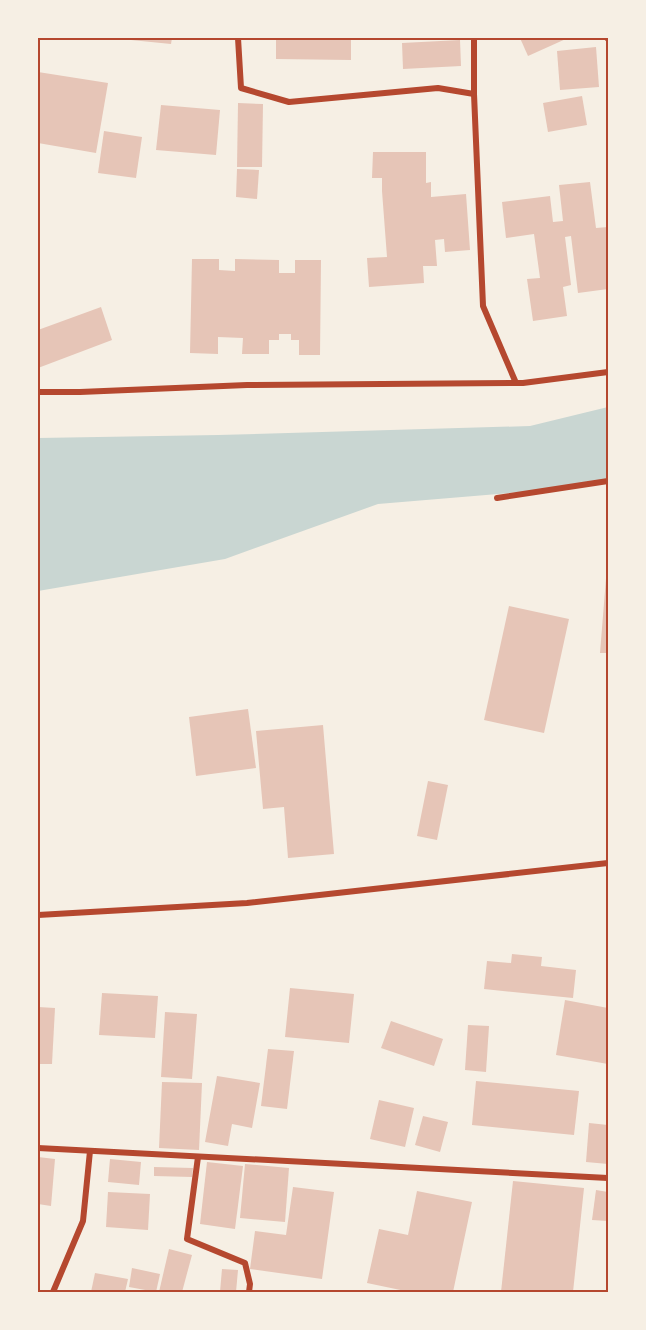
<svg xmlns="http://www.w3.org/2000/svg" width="646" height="1330" viewBox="0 0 646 1330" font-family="Poppins,sans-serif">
<rect width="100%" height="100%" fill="#f6efe4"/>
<path fill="#c9d6d2" d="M 608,407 L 608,478 L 580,487 L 378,504 L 225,559 L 38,591 L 38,438 L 218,435 L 530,426 Z"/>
<g fill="#e6c5b7">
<path d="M 132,38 L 172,38 L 171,44 L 131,40 Z"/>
<path d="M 276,38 L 351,38 L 351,60 L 276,59 Z"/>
<path d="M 520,38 L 568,38 L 528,56 Z"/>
<path d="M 460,40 L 461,66 L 403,69 L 402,43 Z"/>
<path d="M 596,47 L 599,87 L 560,90 L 557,51 Z"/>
<path d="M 38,72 L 108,83 L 96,153 L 38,143 Z"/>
<path d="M 582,96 L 587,125 L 548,132 L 543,103 Z"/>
<path d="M 238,103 L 263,104 L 262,167 L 237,167 Z"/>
<path d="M 161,105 L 220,110 L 216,155 L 156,150 Z"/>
<path d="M 104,131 L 142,137 L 136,178 L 98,173 Z"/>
<path d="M 373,152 L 426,152 L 426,183 L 431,182 L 431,197 L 466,194 L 470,250 L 445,252 L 444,239 L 435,240 L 437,266 L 423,266 L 424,283 L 369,287 L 367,258 L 387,257 L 382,191 L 382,178 L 372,178 Z"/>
<path d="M 237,169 L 259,170 L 257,199 L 236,197 Z"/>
<path d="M 590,182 L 596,228 L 608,227 L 608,289 L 578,293 L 571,236 L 565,237 L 571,285 L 563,287 L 567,316 L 533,321 L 527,279 L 540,278 L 534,234 L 506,238 L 502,202 L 550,196 L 553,222 L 563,221 L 559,185 Z"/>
<path d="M 192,259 L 219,259 L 219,270 L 235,271 L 235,259 L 279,260 L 279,273 L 295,273 L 295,260 L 321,260 L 320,355 L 299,355 L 299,340 L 291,340 L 291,334 L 279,334 L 279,340 L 269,340 L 269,354 L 242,354 L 243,338 L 218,337 L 218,354 L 190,353 Z"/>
<path d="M 101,307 L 112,340 L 38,368 L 38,330 Z"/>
<path d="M 607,566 L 608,566 L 608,653 L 600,653 Z"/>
<path d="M 509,606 L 569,619 L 544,733 L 484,720 Z"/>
<path d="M 248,709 L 256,768 L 196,776 L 189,717 Z"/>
<path d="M 323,725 L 334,854 L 288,858 L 284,807 L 263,809 L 256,731 Z"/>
<path d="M 428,781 L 448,785 L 437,840 L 417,836 Z"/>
<path d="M 512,954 L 542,957 L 541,966 L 576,970 L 573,998 L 484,989 L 487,961 L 511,963 Z"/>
<path d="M 290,988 L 354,994 L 349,1043 L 285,1037 Z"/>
<path d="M 102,993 L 158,996 L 155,1038 L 99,1035 Z"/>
<path d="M 565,1000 L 608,1008 L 608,1064 L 556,1055 Z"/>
<path d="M 38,1007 L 55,1008 L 52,1064 L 38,1064 Z"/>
<path d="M 165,1012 L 197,1014 L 192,1079 L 161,1077 Z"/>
<path d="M 391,1021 L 443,1039 L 434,1066 L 381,1048 Z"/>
<path d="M 468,1025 L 489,1026 L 486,1072 L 465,1070 Z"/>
<path d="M 268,1049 L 294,1051 L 287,1109 L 261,1106 Z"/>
<path d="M 217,1076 L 260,1083 L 252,1128 L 232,1124 L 228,1146 L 205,1142 Z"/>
<path d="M 476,1081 L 579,1091 L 574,1135 L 472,1125 Z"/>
<path d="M 162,1082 L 202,1083 L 199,1150 L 159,1148 Z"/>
<path d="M 379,1100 L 414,1108 L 405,1147 L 370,1139 Z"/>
<path d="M 423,1116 L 448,1122 L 440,1152 L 415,1145 Z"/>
<path d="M 589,1123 L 608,1125 L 608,1164 L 586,1162 Z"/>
<path d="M 38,1157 L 55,1159 L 51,1206 L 38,1204 Z"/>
<path d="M 110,1159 L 141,1162 L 139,1185 L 108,1182 Z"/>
<path d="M 207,1162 L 243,1166 L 235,1229 L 200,1224 Z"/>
<path d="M 245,1164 L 289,1168 L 285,1222 L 240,1218 Z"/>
<path d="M 154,1167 L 193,1168 L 192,1177 L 154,1176 Z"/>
<path d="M 513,1181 L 584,1188 L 573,1292 L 501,1292 Z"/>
<path d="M 293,1187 L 334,1192 L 322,1279 L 250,1269 L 255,1231 L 286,1235 Z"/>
<path d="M 596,1190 L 608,1192 L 608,1221 L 592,1220 Z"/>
<path d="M 417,1191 L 472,1202 L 453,1292 L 410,1292 L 367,1283 L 379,1229 L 408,1235 Z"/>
<path d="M 108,1192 L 150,1194 L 148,1230 L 106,1227 Z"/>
<path d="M 169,1249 L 192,1255 L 182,1292 L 159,1292 Z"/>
<path d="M 132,1268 L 160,1274 L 156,1292 L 129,1287 Z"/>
<path d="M 222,1269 L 238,1270 L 236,1292 L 220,1292 Z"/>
<path d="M 95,1273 L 128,1279 L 125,1292 L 91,1292 Z"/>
</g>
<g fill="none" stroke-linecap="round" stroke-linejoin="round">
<g stroke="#b5482f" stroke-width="6">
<path d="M 238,38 L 241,88 L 289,102 L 438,88 L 474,94"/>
<path d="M 474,38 L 474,94 L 483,306 L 516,383"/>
<path d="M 607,38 L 608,39"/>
<path d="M 38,392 L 80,392 L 247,385 L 523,383 L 608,372"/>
<path d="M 497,498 L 608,481"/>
<path d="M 38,915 L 247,903 L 608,863"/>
<path d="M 38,1148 L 608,1178"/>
<path d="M 198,1157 L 187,1239 L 245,1263 L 250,1284 L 249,1292"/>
<path d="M 53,1292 L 83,1221 L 90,1151"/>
</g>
</g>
<rect width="646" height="1330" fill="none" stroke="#f6efe4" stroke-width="78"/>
<rect x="39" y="39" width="568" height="1252" fill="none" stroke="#b5482f" stroke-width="2"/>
</svg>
